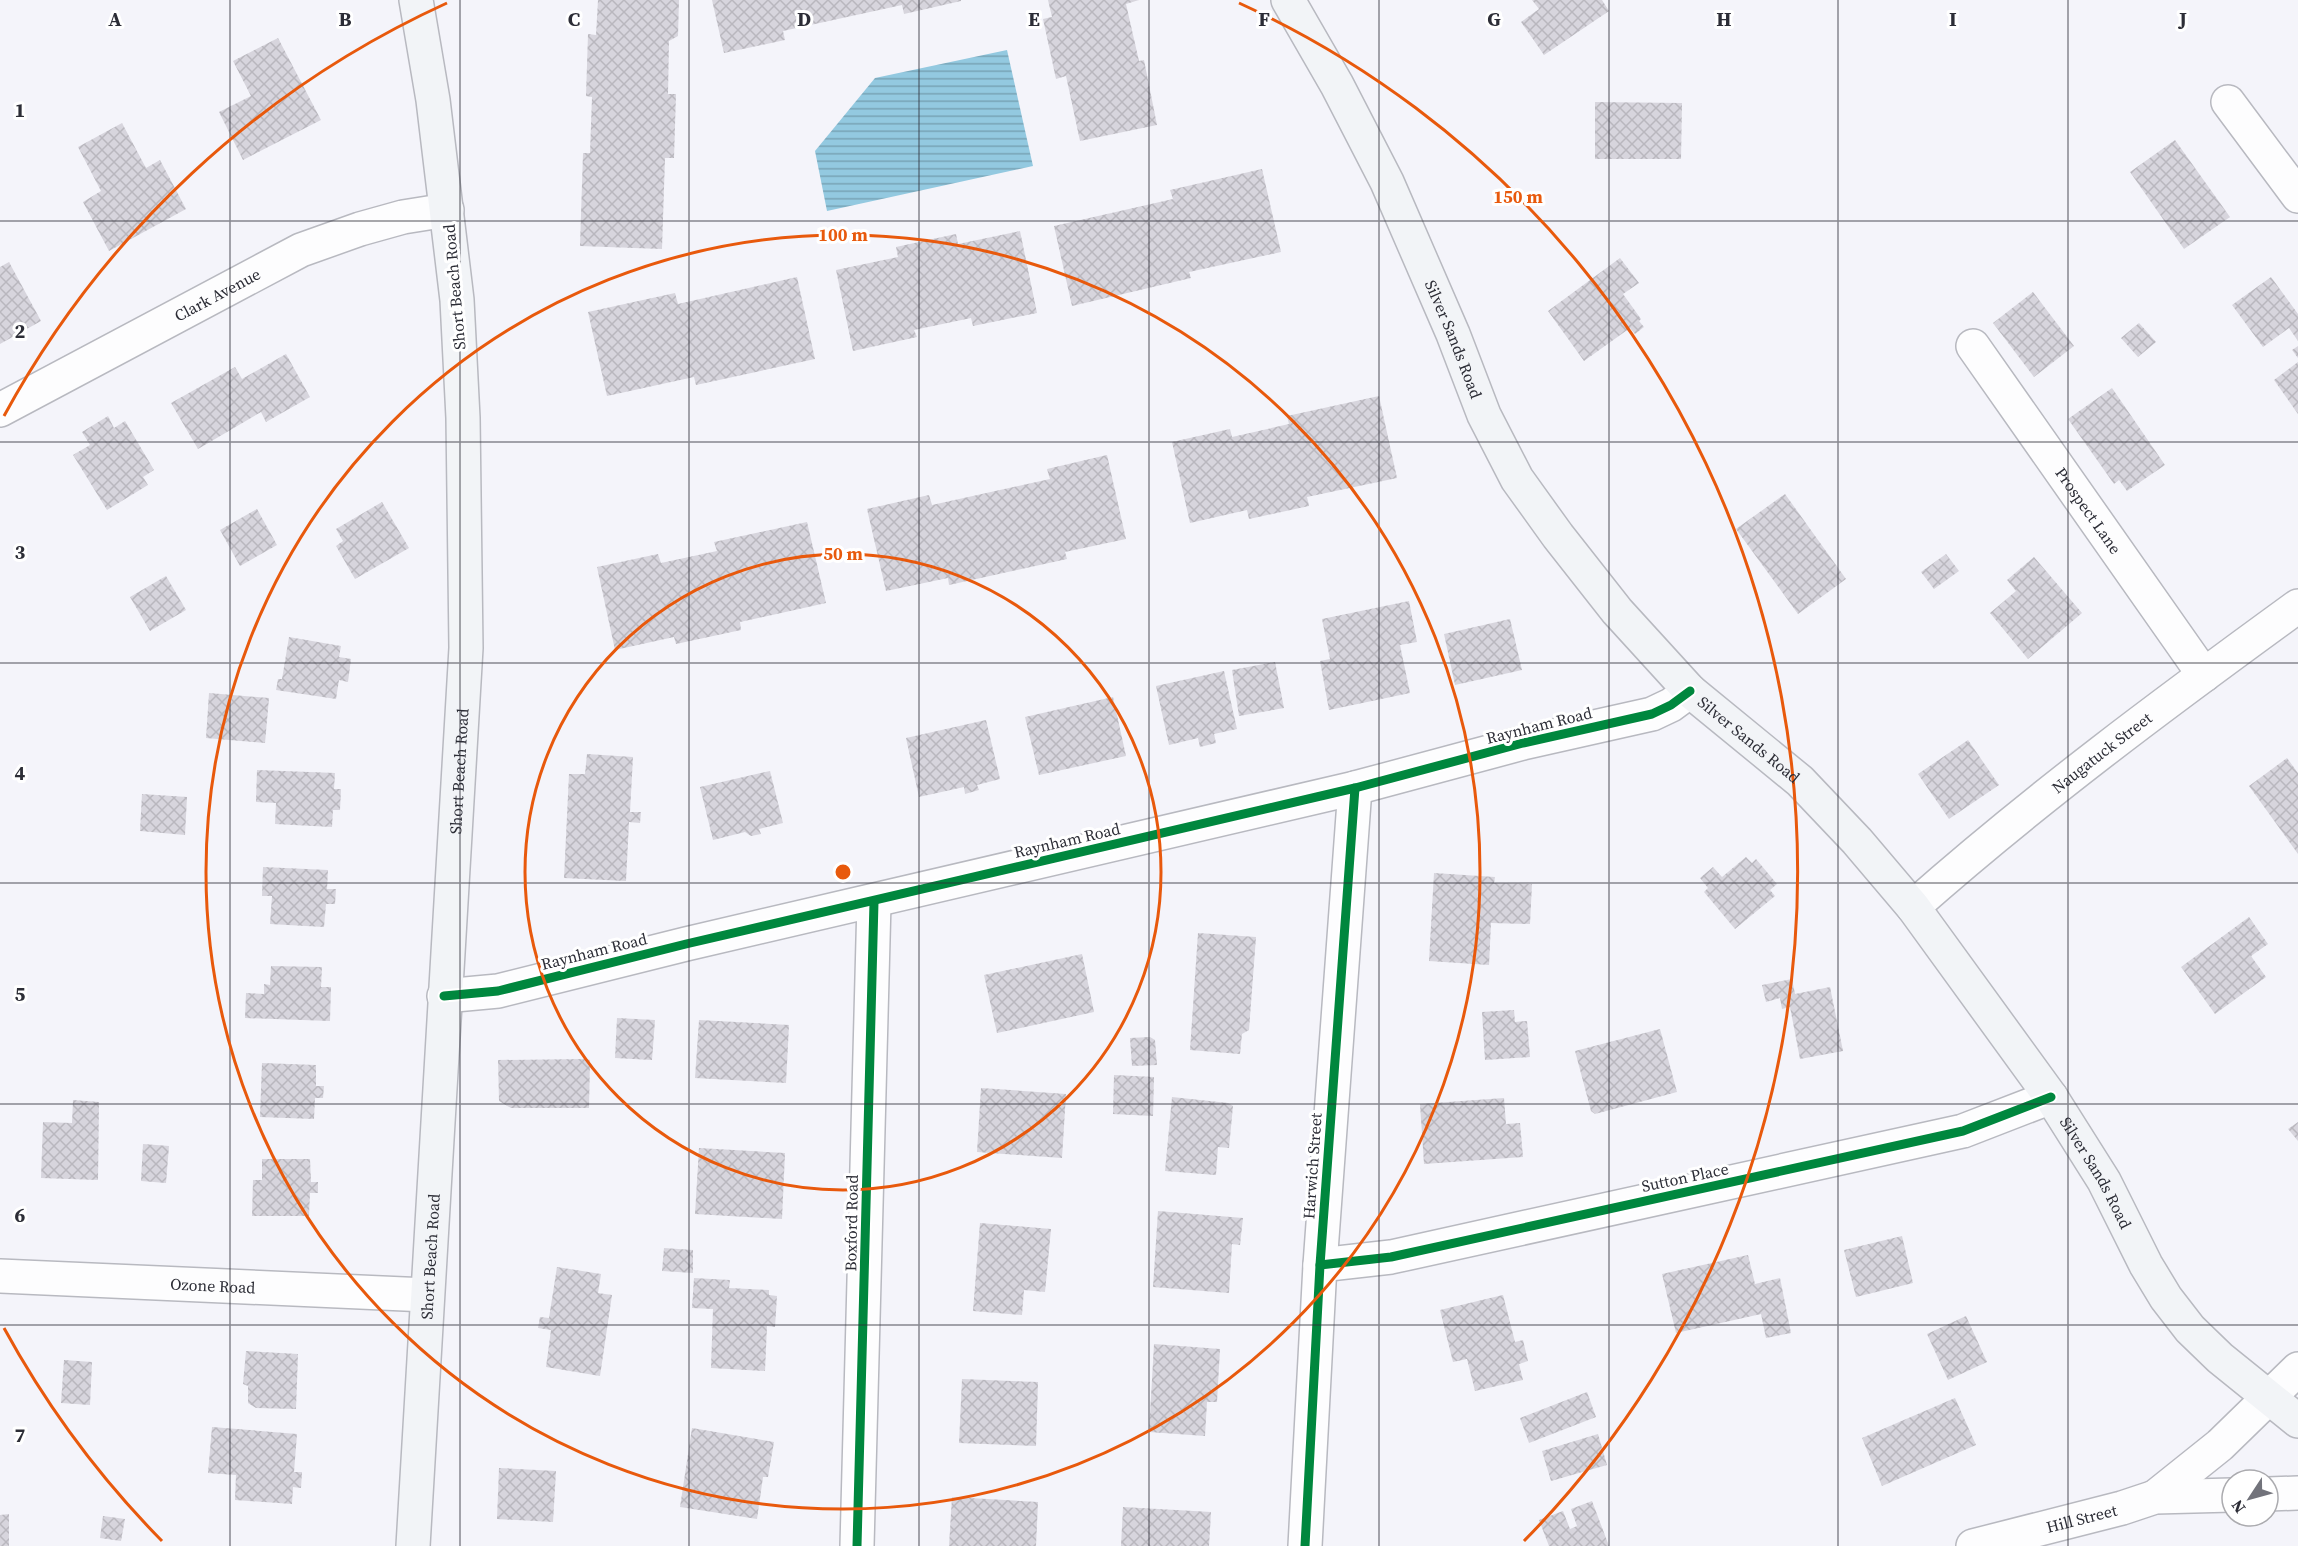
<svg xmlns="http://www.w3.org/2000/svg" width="2298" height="1546" viewBox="0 0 2298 1546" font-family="'Source Serif 4',serif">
<defs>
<pattern id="water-rules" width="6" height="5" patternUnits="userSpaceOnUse" patternTransform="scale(1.5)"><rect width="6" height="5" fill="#93c9e0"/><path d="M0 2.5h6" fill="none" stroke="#78a4b6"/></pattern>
<pattern id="building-cross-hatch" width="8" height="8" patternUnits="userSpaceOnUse" patternTransform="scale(1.5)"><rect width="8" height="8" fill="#d7d5dd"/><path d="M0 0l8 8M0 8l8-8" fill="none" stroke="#b9b7be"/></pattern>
</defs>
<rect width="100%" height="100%" fill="#f4f4fa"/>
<path fill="url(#water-rules)" d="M 1007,50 L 1033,166 L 827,211 L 815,151 L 875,78 Z"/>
<g fill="url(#building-cross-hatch)">
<path d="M 598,0 L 679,0 L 678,36 L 669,41 L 668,94 L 676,94 L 674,158 L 665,158 L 662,249 L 580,246 L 583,153 L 590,153 L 592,97 L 586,96 L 588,34 L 596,35 Z"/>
<path d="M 712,0 L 961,0 L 961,1 L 904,14 L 902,5 L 783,31 L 785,40 L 724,53 Z"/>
<path d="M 1048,0 L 1139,0 L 1126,4 L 1139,61 L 1144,60 L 1157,125 L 1080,141 L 1066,76 L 1056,79 L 1043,19 L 1052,17 Z"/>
<path d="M 1532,0 L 1602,0 L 1609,11 L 1544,55 L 1521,22 L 1539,9 Z"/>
<path d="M 278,38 L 321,120 L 243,160 L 219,112 L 251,96 L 233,61 Z"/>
<path d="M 1595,102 L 1682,103 L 1681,159 L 1595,159 Z"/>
<path d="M 122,123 L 146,168 L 160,160 L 186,209 L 109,251 L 83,202 L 101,191 L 78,147 Z"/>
<path d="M 2175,140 L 2230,217 L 2184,249 L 2130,172 Z"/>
<path d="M 1262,169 L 1281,252 L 1189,272 L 1191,278 L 1072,306 L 1054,226 L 1173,199 L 1170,190 Z"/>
<path d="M 1020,231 L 1037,313 L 973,326 L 971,318 L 914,330 L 917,337 L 853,351 L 836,270 L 898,257 L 896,247 L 956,234 L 958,244 Z"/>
<path d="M 1620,258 L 1639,283 L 1623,294 L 1641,319 L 1639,321 L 1644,327 L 1635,334 L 1630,328 L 1584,361 L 1548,311 Z"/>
<path d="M 9,262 L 41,321 L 0,344 L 0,267 Z"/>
<path d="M 797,277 L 815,359 L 696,385 L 694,377 L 607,396 L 588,312 L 675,293 L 678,304 Z"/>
<path d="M 2271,277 L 2298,314 L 2298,341 L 2289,328 L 2263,347 L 2232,305 Z"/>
<path d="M 2033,292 L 2074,346 L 2034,377 L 1993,323 Z"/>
<path d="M 2139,323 L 2156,342 L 2138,357 L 2121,338 Z"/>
<path d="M 2298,346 L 2298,358 L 2292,350 Z"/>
<path d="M 286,354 L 310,397 L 266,422 L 261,412 L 198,449 L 171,403 L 235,367 L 242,379 Z"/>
<path d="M 2298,362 L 2298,414 L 2274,380 Z"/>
<path d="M 2112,388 L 2165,465 L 2127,491 L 2119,480 L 2114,484 L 2068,419 Z"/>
<path d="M 1379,396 L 1397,478 L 1307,497 L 1309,506 L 1249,519 L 1247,510 L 1190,523 L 1172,442 L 1230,429 L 1232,437 L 1289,424 L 1287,416 Z"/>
<path d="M 108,416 L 114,428 L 125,421 L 154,470 L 143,477 L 148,485 L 107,510 L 73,455 L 90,445 L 82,432 Z"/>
<path d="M 1107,455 L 1126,539 L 1065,552 L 1067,559 L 949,585 L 948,578 L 886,591 L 867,509 L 929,495 L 932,505 L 1050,479 L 1047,469 Z"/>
<path d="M 1785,494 L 1846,579 L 1798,614 L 1736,529 Z"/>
<path d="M 382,502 L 409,548 L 355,579 L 336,546 L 343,541 L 336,529 Z"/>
<path d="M 257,509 L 277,545 L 240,566 L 220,530 Z"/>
<path d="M 807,522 L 826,603 L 740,622 L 741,630 L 676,644 L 674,637 L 615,650 L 597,567 L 658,554 L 661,563 L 717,551 L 714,542 Z"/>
<path d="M 1946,554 L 1959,571 L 1934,589 L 1921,572 Z"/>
<path d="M 2034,557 L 2082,613 L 2028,659 L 1990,613 L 2016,591 L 2007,580 Z"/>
<path d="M 166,576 L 186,610 L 150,631 L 130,597 Z"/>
<path d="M 1409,601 L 1417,642 L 1400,645 L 1410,693 L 1329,710 L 1320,661 L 1330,659 L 1322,619 Z"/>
<path d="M 1510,619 L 1522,670 L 1455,685 L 1444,634 Z"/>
<path d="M 289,637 L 341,646 L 339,657 L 351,659 L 348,682 L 339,680 L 336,699 L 276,690 L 278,679 L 282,679 Z"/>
<path d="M 1275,662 L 1284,708 L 1239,716 L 1232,670 Z"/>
<path d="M 1224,671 L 1237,729 L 1214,734 L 1216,743 L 1200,747 L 1198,738 L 1169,745 L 1156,686 Z"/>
<path d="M 209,693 L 269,698 L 265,743 L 206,738 Z"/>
<path d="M 1113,697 L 1126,756 L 1039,775 L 1025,717 Z"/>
<path d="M 986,720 L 1000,779 L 977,785 L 979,790 L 965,794 L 964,787 L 919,797 L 906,738 Z"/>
<path d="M 1968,740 L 1999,785 L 1949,819 L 1918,774 Z"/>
<path d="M 587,754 L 633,757 L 630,812 L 641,812 L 640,823 L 629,822 L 626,881 L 564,878 L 569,774 L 585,774 Z"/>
<path d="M 2287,758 L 2298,773 L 2298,854 L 2249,786 Z"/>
<path d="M 257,770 L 335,773 L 334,789 L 341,789 L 340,810 L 333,810 L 332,827 L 275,824 L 276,803 L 256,802 Z"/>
<path d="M 770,771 L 783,823 L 759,829 L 761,834 L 751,836 L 745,832 L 713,840 L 700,787 Z"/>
<path d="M 142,794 L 187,797 L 185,835 L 140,831 Z"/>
<path d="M 1746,857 L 1752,863 L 1756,859 L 1777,884 L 1770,890 L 1775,896 L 1735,929 L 1704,892 L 1708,888 L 1700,878 L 1713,867 L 1722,877 Z"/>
<path d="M 263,867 L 328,870 L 327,889 L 336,889 L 335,904 L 326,904 L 324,927 L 270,924 L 272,896 L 262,896 Z"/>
<path d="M 1434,873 L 1495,877 L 1494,883 L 1532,884 L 1530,924 L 1491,923 L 1489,965 L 1429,961 Z"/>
<path d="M 2249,917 L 2268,944 L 2251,956 L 2266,977 L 2215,1014 L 2181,967 Z"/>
<path d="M 1198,933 L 1256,937 L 1249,1030 L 1242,1034 L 1240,1054 L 1190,1050 Z"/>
<path d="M 1082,954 L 1094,1012 L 997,1033 L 984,975 Z"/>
<path d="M 271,966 L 322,967 L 321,987 L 331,987 L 330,1021 L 245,1018 L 246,993 L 264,994 L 264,984 L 270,985 Z"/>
<path d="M 1792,979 L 1795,994 L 1830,987 L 1843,1051 L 1800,1059 L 1790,1007 L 1782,1009 L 1780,998 L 1766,1002 L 1762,985 Z"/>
<path d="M 1514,1010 L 1515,1022 L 1527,1021 L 1530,1057 L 1485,1060 L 1482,1012 Z"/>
<path d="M 617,1018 L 655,1020 L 652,1060 L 615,1058 Z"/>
<path d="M 699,1020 L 789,1025 L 786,1083 L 695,1078 Z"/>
<path d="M 1660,1029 L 1677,1092 L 1595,1114 L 1591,1111 L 1575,1051 Z"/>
<path d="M 1150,1037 L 1155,1040 L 1157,1065 L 1132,1066 L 1130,1038 Z"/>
<path d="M 586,1059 L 590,1060 L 589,1108 L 511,1108 L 499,1101 L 498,1060 Z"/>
<path d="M 262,1063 L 316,1065 L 316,1086 L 324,1086 L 323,1098 L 315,1098 L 314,1119 L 260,1117 Z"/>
<path d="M 1114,1075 L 1154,1077 L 1153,1116 L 1113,1114 Z"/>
<path d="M 981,1088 L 1066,1094 L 1062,1158 L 977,1152 Z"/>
<path d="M 1172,1097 L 1228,1103 L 1233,1106 L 1229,1148 L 1218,1147 L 1216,1175 L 1165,1171 Z"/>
<path d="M 1504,1098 L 1506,1124 L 1520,1123 L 1523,1157 L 1424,1164 L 1420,1104 Z"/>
<path d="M 73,1100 L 99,1102 L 98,1180 L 41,1178 L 43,1122 L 72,1123 Z"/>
<path d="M 2298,1122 L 2298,1141 L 2288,1129 Z"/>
<path d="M 143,1144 L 169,1146 L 166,1183 L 141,1181 Z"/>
<path d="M 699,1148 L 785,1153 L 782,1219 L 695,1214 Z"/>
<path d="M 262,1159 L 310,1159 L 311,1182 L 318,1182 L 318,1193 L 310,1193 L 309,1216 L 252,1216 L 253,1180 L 262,1180 Z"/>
<path d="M 1158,1211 L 1243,1218 L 1240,1245 L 1232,1244 L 1229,1293 L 1153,1287 Z"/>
<path d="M 980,1223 L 1051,1229 L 1045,1292 L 1024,1290 L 1022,1315 L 973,1311 Z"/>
<path d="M 1902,1236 L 1913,1283 L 1856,1297 L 1844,1250 Z"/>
<path d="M 664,1248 L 693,1250 L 693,1273 L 662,1271 Z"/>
<path d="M 1748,1255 L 1755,1284 L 1780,1278 L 1791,1333 L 1766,1338 L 1761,1314 L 1676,1333 L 1662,1274 Z"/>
<path d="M 557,1267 L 601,1274 L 598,1293 L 612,1295 L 600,1376 L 546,1367 L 551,1330 L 538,1328 L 540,1317 L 549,1318 Z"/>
<path d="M 694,1278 L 730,1280 L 729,1288 L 769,1290 L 769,1295 L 777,1296 L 775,1327 L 767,1326 L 765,1371 L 711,1368 L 713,1309 L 692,1308 Z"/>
<path d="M 1503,1295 L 1515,1342 L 1523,1340 L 1528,1361 L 1519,1364 L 1523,1380 L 1475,1391 L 1467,1359 L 1453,1362 L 1440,1310 Z"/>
<path d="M 1966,1316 L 1987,1362 L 1948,1380 L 1927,1334 Z"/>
<path d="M 1154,1344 L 1220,1349 L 1217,1402 L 1207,1402 L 1205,1436 L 1149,1432 Z"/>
<path d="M 246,1351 L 298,1354 L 296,1409 L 256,1408 L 248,1403 L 248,1386 L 243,1384 Z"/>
<path d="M 64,1360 L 92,1362 L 90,1405 L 61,1403 Z"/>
<path d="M 962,1379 L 1038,1382 L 1036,1446 L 959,1443 Z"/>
<path d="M 1587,1392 L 1596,1417 L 1529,1443 L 1520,1418 Z"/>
<path d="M 1955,1398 L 1976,1445 L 1882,1486 L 1862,1438 Z"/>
<path d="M 212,1427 L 297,1434 L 294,1472 L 302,1472 L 301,1488 L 293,1487 L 292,1504 L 235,1500 L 236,1475 L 208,1473 Z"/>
<path d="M 692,1428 L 774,1442 L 768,1477 L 763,1477 L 757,1519 L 680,1507 Z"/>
<path d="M 1598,1434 L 1607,1465 L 1551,1481 L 1542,1451 Z"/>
<path d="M 499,1468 L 556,1471 L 553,1522 L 497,1519 Z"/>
<path d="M 952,1497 L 1038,1502 L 1036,1546 L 949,1546 Z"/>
<path d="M 1592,1501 L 1609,1546 L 1549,1546 L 1539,1520 L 1563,1511 L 1570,1529 L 1577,1526 L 1571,1509 Z"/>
<path d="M 1123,1507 L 1211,1512 L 1209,1546 L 1121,1546 Z"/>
<path d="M 9,1514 L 9,1546 L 0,1546 L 0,1515 Z"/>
<path d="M 103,1516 L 125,1519 L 121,1541 L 100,1538 Z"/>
</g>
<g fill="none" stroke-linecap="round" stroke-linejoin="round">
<g stroke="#b8b9c0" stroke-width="36">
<g id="minor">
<path d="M 2228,102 L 2298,196"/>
<path id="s1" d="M 1973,346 L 2204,675"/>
<path id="s2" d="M 0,410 L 301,250 L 360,229 L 403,217 L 447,210"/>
<path id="s3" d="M 1913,907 C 2035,799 2166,702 2298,606"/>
<path d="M 444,996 L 498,991 L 686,944 L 1355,788 L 1523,743 L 1652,714 L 1671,705 L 1690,691"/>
<path d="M 1320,1265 L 1391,1257 L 1963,1131 L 2051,1097"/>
<path id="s4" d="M 0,1276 L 427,1295"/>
<path d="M 2268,1494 L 2298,1493"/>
<path d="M 2155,1497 L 2220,1445 L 2298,1369"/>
<path d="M 857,1546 L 874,902"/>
<path d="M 1305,1546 L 1320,1265 L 1355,788"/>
<path id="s5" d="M 1973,1546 L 2122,1508 L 2155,1497 L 2232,1495"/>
</g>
</g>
<g stroke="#b8b9c0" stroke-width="36">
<g id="secondary">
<path id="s6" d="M 1288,0 L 1337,85 L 1387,182 L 1453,334 L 1484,415 L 1517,479 L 1558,536 L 1617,611 L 1690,691 L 1800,781 L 1857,841 L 1913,907 L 2051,1097 L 2104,1181 L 2146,1265 L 2166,1298 L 2190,1329 L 2220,1358 L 2298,1421"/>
<path id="s7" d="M 413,1546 L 466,648 L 463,418 L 457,300 L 433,100 L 416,0"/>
</g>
</g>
<use href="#minor" stroke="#fdfdfe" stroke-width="33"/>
<use href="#secondary" stroke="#f2f4f7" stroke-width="33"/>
<g stroke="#fff" stroke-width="13">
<g id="cycleway">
<path d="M 444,996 L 498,991 L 686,944 L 1355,788 L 1523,743 L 1652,714 L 1671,705 L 1690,691"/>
<path d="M 1320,1265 L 1391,1257 L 1963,1131 L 2051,1097"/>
<path d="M 857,1546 L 874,902"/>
<path d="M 1305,1546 L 1320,1265 L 1355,788"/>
</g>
</g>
<use href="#cycleway" stroke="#00873e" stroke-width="9"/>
</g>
<path fill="none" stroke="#2c2d36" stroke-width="1.5" stroke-opacity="0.55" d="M 230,0 L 230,1546M 460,0 L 460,1546M 689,0 L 689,1546M 919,0 L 919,1546M 1149,0 L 1149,1546M 1379,0 L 1379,1546M 1609,0 L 1609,1546M 1838,0 L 1838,1546M 2068,0 L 2068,1546M 0,221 L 2298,221M 0,442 L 2298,442M 0,663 L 2298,663M 0,883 L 2298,883M 0,1104 L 2298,1104M 0,1325 L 2298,1325"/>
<g fill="none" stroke="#e8590c" stroke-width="3">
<circle cx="843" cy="872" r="318"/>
<circle cx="843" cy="872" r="637"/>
<path d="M162 1541A955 955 0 0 1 4 1328M4 416A955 955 0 0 1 447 3M1239 3A955 955 0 0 1 1524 1541"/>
</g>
<g text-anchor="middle" stroke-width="6" stroke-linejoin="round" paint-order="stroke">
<g font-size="16" fill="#2c2d36" stroke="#fff">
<text transform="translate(454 287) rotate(-95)" y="6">Short Beach Road</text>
<text dy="6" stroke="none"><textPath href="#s2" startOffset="246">Clark Avenue</textPath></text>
<text dy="6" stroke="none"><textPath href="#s6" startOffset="378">Silver Sands Road</textPath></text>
<text dy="6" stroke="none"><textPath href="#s1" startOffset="201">Prospect Lane</textPath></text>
<text transform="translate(1539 725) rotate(-14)" y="6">Raynham Road</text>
<text dy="6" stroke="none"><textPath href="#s6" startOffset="882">Silver Sands Road</textPath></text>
<text dy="6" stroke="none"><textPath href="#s3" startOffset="244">Naugatuck Street</textPath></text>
<text dy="6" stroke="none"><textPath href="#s7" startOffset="776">Short Beach Road</textPath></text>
<text transform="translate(1067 840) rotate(-13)" y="6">Raynham Road</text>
<text transform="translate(594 951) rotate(-14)" y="6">Raynham Road</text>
<text transform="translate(1312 1166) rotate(-86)" y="6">Harwich Street</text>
<text dy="6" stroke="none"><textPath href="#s6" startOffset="1440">Silver Sands Road</textPath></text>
<text transform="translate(1685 1177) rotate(-12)" y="6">Sutton Place</text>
<text transform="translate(851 1223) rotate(-89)" y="6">Boxford Road</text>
<text dy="6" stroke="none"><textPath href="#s7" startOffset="290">Short Beach Road</textPath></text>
<text dy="6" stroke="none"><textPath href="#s4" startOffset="213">Ozone Road</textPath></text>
<text dy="6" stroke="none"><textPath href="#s5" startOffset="112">Hill Street</textPath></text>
</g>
</g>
<g font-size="20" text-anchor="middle" font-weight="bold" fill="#2c2d36" stroke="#fff" stroke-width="6" stroke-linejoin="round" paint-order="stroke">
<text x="115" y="26">A</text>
<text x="345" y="26">B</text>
<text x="574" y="26">C</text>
<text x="804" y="26">D</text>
<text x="1034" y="26">E</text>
<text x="1264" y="26">F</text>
<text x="1494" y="26">G</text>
<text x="1724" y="26">H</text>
<text x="1953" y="26">I</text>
<text x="2183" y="26">J</text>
<text x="20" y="117">1</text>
<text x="20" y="338">2</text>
<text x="20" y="559">3</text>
<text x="20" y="780">4</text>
<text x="20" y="1001">5</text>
<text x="20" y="1222">6</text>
<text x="20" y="1442">7</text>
</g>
<circle cx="843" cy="872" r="9" fill="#e8590c" stroke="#fff" stroke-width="3"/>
<g font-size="18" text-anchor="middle" font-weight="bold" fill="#e8590c" stroke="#fff" stroke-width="6" stroke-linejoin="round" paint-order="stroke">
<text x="1518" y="203">150 m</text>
<text x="843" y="241">100 m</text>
<text x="843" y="560">50 m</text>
</g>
<g transform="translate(2250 1498) rotate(234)"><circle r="28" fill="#ffffff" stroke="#ababaf" stroke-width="1.5"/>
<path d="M0-4.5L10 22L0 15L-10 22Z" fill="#72737b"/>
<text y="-9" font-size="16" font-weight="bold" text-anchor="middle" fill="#2c2d36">N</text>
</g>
</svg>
